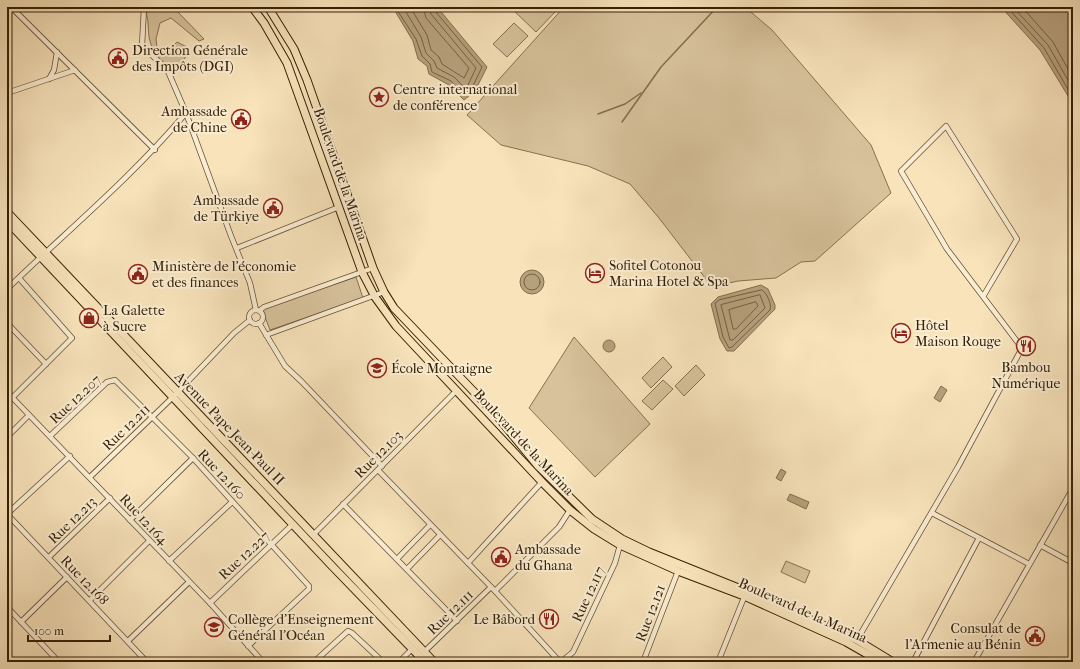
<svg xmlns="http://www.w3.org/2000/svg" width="1080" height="669" viewBox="0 0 1080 669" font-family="'IM FELL French Canon',serif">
<rect width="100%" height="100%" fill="#f8e3bb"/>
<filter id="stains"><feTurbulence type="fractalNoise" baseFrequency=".005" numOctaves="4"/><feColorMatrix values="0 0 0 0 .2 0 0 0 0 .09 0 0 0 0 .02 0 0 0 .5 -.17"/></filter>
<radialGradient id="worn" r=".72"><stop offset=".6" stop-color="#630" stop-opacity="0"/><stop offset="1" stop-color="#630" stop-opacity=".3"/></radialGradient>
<g fill="#d7c29c" stroke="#867150">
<path d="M 147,7 L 173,7 L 204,39 L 199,41 L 171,18 L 160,23 L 156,39 L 157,48 L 153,49 C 148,38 149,35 148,23 C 148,17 145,14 147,7 Z"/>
<path d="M 510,7 L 554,7 L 557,10 L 536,32 Z"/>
<path d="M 564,7 L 745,7 L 772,30 L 871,145 L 891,193 L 815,261 L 801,262 L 776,278 L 738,281 L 712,287 L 659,218 L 630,184 L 588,166 L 501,145 L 467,115 Z"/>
<path d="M 514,23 L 528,36 L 507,57 L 493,44 Z"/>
<path d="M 177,42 L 189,48 L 185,58 L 171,71 L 154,53 L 161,50 L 169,50 Z"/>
<path d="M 356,277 L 363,298 L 270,330 L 262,309 Z"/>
<path d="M 574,337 L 650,424 L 595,477 L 529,408 Z"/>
<path d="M 663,357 L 672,367 L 651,388 L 642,378 Z"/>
<path d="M 696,365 L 705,375 L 684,396 L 675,386 Z"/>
<path d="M 663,380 L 673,389 L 652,410 L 642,401 Z"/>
<path d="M 786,561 L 810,571 L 805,583 L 781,572 Z"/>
</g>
<g fill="#b6a17d" stroke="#826d4d">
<path d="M 385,7 L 437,7 L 487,67 L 475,91 L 464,100 L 449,85 L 429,74 L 427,66 L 418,59 L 413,41 L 395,11 Z"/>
<path d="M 1001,7 L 1073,7 L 1073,104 L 1040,50 Z"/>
<circle cx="532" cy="282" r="12"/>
<path d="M 761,285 L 768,289 L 775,305 L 775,309 L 734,351 L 727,351 L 720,339 L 711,304 L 718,297 Z"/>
<circle cx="609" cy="346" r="6"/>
<path d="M 941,386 L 947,390 L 940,402 L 934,398 Z"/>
<path d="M 781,469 L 786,472 L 781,481 L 776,478 Z"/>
<path d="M 790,494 L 809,502 L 806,509 L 787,500 Z"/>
</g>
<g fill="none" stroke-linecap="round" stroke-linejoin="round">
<g stroke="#766040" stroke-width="1">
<path d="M 395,7 L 416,39 L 422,56 L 430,64 L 432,72 L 451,81 L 464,94 L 472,88 L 482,67 L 435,11 L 434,7"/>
<path d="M 403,7 L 421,37 L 426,53 L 434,61 L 437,68 L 454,77 L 464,87 L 468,85 L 476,68 L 431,14 L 429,7"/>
<path d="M 410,7 L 427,35 L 431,50 L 439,57 L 442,64 L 464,78 L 469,68 L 426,18 L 423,7"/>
<path d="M 1007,7 L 1044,48 L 1073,98"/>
<path d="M 1013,7 L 1048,45 L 1073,89"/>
<path d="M 1022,7 L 1053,42 L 1073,78"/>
<circle cx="532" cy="282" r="8"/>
<path d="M 762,290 C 767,293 772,304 770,310 L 732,347 L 729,348 L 723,337 L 715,303 L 719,300 Z"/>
<path d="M 760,295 L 765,308 L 733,340 L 730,340 L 721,305 Z"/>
<path d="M 756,302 L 758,306 L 736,329 L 733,329 L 729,310 Z"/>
</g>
<g stroke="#826d4d" stroke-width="1.5">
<path d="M 598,114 L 625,104 L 641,93"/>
<path d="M 622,122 L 661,67 L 717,7"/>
</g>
<g stroke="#665132" stroke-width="6">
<g id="street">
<path d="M 11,7 L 155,150"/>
<path d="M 49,79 L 54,70 L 57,52"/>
<path d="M 7,93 L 75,70"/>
<path d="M 186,113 L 231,236 L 250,283 L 256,310"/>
<path d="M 237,248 L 339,207"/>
<path d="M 7,289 C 68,230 131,178 186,113 L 167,69 L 142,46 L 144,7"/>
<circle cx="256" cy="317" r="7"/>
<path d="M 259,311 L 264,307 L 373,268"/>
<path d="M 7,323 L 46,364"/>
<path d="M 259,323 L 285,366 L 302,382 L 382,466"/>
<path d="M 266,335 L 384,292"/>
<path d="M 7,392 L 210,603 L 263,662"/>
<path d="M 12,398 L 72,338 L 19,278"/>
<path d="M 50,436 L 107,382 L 115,380 L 193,458 L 309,586 L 309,589 L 248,646"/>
<path d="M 7,437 L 29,415"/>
<path d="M 378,470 L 495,591 L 560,662"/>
<path d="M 90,477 L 173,397 L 234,333 L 250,320"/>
<path d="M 343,504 L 457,621"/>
<path d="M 932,513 L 1029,564"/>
<path d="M 7,514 L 147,662"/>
<path d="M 7,514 L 70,456"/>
<path d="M 130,520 L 193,458"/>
<path d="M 314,534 L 457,390"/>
<path d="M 1040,545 L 1073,563"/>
<path d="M 49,557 L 110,498"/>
<path d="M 397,559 L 430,525"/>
<path d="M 169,561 L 232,502"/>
<path d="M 468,563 L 542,482"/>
<path d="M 407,569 L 440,535"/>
<path d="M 495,591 L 559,527 L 570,510"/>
<path d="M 90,600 L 149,541"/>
<path d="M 210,603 L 293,524"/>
<path d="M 7,607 L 59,662"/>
<path d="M 21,622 L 67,577"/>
<path d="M 857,640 L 958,467 L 1022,348 L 947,249 L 901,171 L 946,126 L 1017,239 L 984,295"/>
<path d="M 128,641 L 189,582"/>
<path d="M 424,652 L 491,587"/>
<path d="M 314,662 L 348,631 L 352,633 L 383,662"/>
<path d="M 399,662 L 412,649"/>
<path d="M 561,662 L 573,652 L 615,563 L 620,545"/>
<path d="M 643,662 L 678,571"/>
<path d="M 718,662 L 745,595"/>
<path d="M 913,662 L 979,538"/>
<path d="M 974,662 L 1073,488"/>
</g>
</g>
<g stroke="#352004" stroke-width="9">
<g id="primary">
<path d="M 252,7 L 264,23 L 287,63 L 362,272 L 375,297 L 396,326 L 542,482 L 570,510 L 594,529 L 620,545 L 678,571 L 744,596 L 846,642 L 881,662"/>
<path d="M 268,7 L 294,49 L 307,80 L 373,268 L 384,292 L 394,308 L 497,416 L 538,466 L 592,519 L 622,539 L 649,552 L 746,591 L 857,640 L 893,662"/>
<path d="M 7,212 L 434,662"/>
<path d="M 7,221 L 332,566 L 425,662"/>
</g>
</g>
<use href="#street" stroke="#faedd3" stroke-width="4.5"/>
<use href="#primary" stroke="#f8e3bb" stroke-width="7"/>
</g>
<defs>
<g id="civic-ring" transform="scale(1)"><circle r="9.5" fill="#faedd3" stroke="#8f2418" stroke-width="1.5"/><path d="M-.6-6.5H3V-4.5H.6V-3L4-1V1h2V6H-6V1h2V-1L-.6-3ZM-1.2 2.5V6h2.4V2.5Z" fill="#8f2418"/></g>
<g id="sight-ring" transform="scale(1)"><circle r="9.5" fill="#faedd3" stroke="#8f2418" stroke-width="1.5"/><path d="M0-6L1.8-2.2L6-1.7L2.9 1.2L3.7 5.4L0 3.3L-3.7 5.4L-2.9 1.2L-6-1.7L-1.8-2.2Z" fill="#8f2418"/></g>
<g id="hotel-ring" transform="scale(1)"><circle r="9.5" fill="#faedd3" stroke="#8f2418" stroke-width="1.5"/><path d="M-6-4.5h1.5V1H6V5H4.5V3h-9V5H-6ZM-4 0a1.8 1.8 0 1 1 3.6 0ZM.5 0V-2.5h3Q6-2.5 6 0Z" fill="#8f2418"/></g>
<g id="shop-ring" transform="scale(1)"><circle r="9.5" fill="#faedd3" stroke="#8f2418" stroke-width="1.5"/><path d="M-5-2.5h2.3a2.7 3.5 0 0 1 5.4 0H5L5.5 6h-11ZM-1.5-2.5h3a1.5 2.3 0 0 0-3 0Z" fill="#8f2418"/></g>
<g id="restaurant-ring" transform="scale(1)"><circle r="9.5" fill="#faedd3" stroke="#8f2418" stroke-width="1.5"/><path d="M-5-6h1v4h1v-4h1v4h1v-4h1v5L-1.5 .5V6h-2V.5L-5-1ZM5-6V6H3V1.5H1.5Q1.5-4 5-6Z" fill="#8f2418"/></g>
<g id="school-ring" transform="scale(1)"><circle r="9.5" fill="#faedd3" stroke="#8f2418" stroke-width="1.5"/><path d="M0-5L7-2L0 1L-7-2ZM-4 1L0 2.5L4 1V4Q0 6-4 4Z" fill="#8f2418"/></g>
<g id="university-ring" transform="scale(1)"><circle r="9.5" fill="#faedd3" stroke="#8f2418" stroke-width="1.5"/><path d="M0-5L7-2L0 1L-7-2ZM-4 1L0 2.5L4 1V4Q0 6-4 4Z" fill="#8f2418"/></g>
</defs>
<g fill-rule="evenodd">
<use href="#civic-ring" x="118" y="58"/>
<use href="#sight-ring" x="379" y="97"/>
<use href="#civic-ring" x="241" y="119"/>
<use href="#civic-ring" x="273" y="208"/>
<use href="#hotel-ring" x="595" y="273"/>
<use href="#civic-ring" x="138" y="274"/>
<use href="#shop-ring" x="89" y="318"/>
<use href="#hotel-ring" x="901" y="333"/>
<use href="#restaurant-ring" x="1026" y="346"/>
<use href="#school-ring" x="377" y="368"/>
<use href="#civic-ring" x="501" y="557"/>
<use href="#restaurant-ring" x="549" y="619"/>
<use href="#university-ring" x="214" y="627"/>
<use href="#civic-ring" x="1035" y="636"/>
</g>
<g text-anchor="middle" stroke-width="4" stroke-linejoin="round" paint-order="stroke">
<g font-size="14" fill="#352004" stroke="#faedd3" text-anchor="start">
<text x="132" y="55">Direction Générale<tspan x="132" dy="16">des Impôts (DGI)</tspan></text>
<text x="393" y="94">Centre international<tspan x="393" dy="16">de conférence</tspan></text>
<text x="227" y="116" text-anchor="end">Ambassade<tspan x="227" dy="16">de Chine</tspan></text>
<text x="259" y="205" text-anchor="end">Ambassade<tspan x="259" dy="16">de Türkiye</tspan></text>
<text x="609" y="270">Sofitel Cotonou<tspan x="609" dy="16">Marina Hotel &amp; Spa</tspan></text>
<text x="152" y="271">Ministère de l'économie<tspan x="152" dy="16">et des finances</tspan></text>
<text x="103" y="315">La Galette<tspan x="103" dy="16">à Sucre</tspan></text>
<text x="915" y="330">Hôtel<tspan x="915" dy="16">Maison Rouge</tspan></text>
<text x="1026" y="372" text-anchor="middle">Bambou<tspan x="1026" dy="16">Numérique</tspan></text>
<text x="391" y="373">École Montaigne</text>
<text x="515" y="554">Ambassade<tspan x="515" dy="16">du Ghana</tspan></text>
<text x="228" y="624">Collège d'Enseignement<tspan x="228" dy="16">Général l'Océan</tspan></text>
<text x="535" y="624" text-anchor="end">Le Bâbord</text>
<text x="1021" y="633" text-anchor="end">Consulat de<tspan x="1021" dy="16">l'Armenie au Bénin</tspan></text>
</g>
<g font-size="14" fill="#352004" stroke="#faedd3">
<text transform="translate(341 174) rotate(71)" y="5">Boulevard de la Marina</text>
<text transform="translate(75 399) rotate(-43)" y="5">Rue 12.207</text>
<text transform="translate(126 427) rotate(-44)" y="5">Rue 12.211</text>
<text transform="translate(230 428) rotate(46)" y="5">Avenue Pape Jean-Paul II</text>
<text transform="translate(524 442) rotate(47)" y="5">Boulevard de la Marina</text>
<text transform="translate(378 454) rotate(-45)" y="5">Rue 12.103</text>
<text transform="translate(222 474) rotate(47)" y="5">Rue 12.160</text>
<text transform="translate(144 519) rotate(47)" y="5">Rue 12.164</text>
<text transform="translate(72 520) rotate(-44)" y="5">Rue 12.213</text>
<text transform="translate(244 555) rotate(-43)" y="5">Rue 12.227</text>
<text transform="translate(85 580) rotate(46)" y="5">Rue 12.168</text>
<text transform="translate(588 594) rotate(-65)" y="5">Rue 12.117</text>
<text transform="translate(803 610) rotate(24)" y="5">Boulevard de la Marina</text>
<text transform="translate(450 612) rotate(-44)" y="5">Rue 12.111</text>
<text transform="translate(650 613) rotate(-69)" y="5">Rue 12.121</text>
</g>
</g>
<rect width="1080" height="669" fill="none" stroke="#f8e3bb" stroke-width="24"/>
<rect x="8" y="8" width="1064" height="653" fill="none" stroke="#352004" stroke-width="2"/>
<rect x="12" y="12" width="1056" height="645" fill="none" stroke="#352004"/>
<path d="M28 635v6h82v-6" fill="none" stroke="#352004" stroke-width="2"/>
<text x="34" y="635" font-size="12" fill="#352004" stroke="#faedd3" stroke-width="3" paint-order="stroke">100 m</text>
<rect width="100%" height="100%" filter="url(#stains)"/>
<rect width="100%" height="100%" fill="url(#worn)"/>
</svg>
